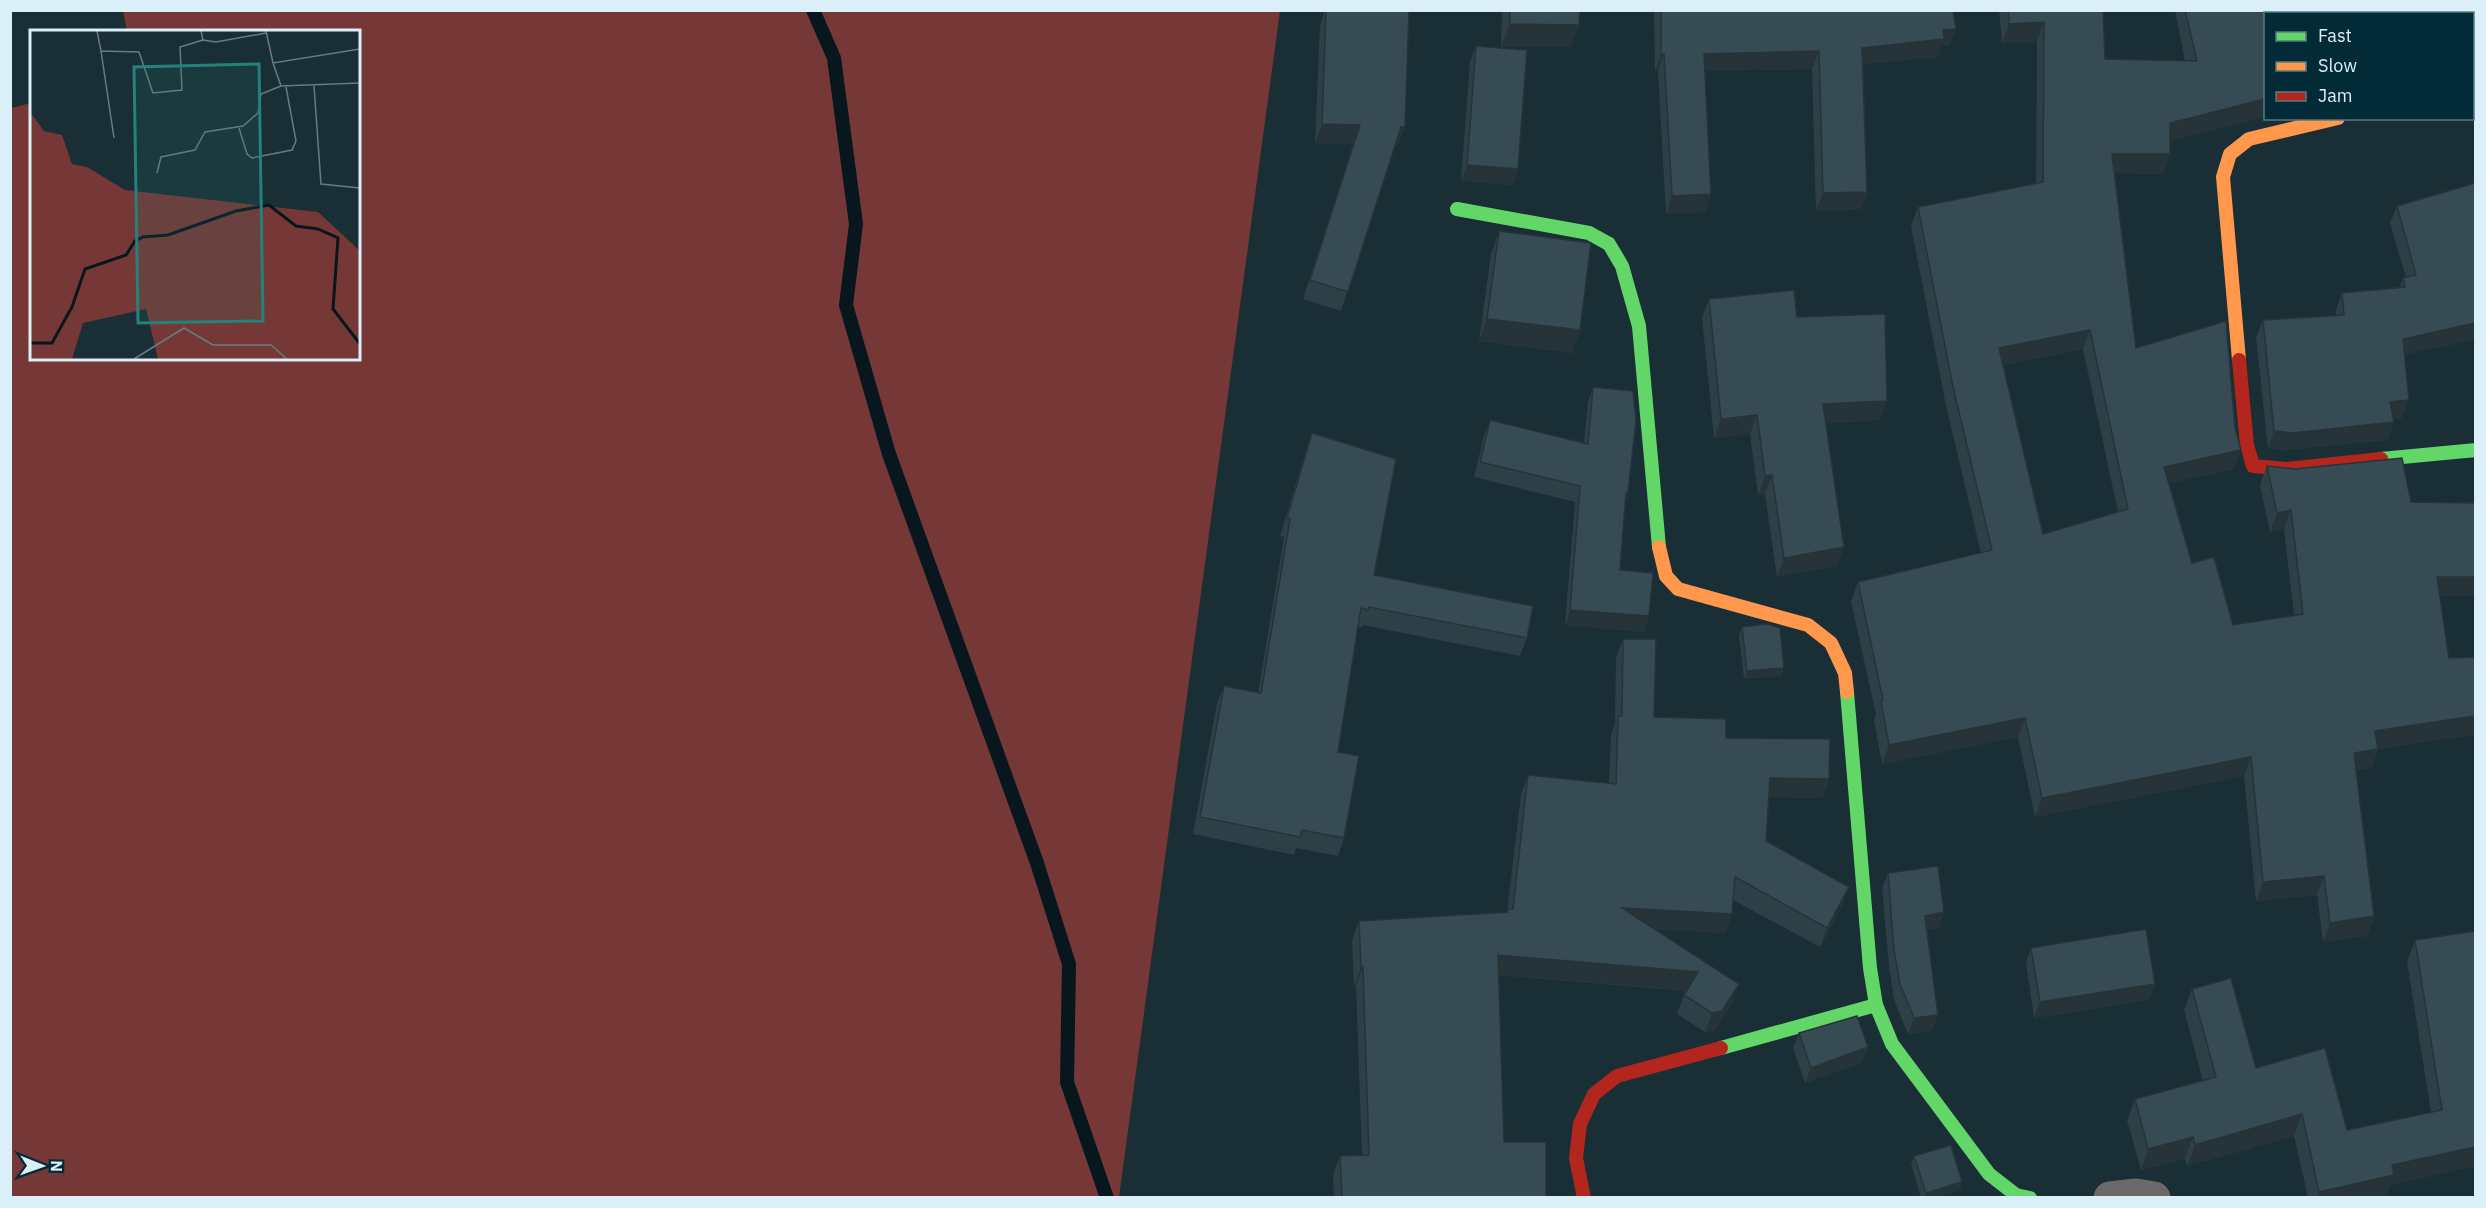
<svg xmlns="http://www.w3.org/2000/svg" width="2486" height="1208" viewBox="0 0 2486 1208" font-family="'IBM Plex Sans',sans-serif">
<rect width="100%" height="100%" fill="#192e35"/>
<path fill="#763836" d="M 123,11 L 1280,11 L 1119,1197 L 11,1197 L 11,108 L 31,103 L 32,358 L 358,358 L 358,32 L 127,31 Z"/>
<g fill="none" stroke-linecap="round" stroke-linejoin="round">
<path stroke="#08171d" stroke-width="14" d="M 813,10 L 834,58 L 856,224 L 846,305 L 889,454 L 1037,863 L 1069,964 L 1067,1082 L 1107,1198"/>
<g stroke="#6b6969" stroke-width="33">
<path d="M 2472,88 L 2476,87"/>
<path d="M 2110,1198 L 2136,1195 L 2154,1198"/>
</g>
<g stroke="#63d668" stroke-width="14">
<path d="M 1457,209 L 1589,233 L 1609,244 L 1622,266 L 1639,326 L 1659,547"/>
<path d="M 2381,459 L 2476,450"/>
<path d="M 1847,692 L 1870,968 L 1876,1005 L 1892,1044 L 1989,1174 L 2016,1195 L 2030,1198"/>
<path d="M 1721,1048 L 1876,1005"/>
</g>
<g stroke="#ff974d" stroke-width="14">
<path d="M 2239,360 L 2223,177 L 2230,154 L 2249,139 L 2338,118"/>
<path d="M 1659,547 L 1666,576 L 1678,589 L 1808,625 L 1831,643 L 1845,673 L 1847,692"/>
</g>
<g stroke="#b3261e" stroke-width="14">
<path d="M 2239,360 L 2247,445 L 2253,466 L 2286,469 L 2381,459"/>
<path d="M 1584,1198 L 1576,1158 L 1580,1124 L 1594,1094 L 1617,1076 L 1721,1048"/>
</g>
</g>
<g fill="#2e4047" fill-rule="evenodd">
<path d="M 1325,10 L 1409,10 L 1405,127 L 1398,145 L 1395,145 L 1341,311 L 1303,299 L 1353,144 L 1315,143 L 1320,25 Z"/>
<path d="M 1502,10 L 1580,10 L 1571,47 L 1501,47 Z"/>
<path d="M 1654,10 L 1953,10 L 1949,46 L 1941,46 L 1938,57 L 1863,64 L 1867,192 L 1861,209 L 1816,211 L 1812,69 L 1704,71 L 1705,212 L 1666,214 L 1658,71 L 1655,71 Z"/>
<path d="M 1999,10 L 2103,10 L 2105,59 L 2185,61 L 2175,10 L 2374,10 L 2170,141 L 2163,174 L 2114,173 L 2136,348 L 2234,469 L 2169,483 L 2192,563 L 2233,625 L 2294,615 L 2284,529 L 2270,532 L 2260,485 L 2267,466 L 2411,502 L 2475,503 L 2475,596 L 2440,596 L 2449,658 L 2472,734 L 2378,749 L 2371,768 L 2356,770 L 2374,916 L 2367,936 L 2323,942 L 2317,895 L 2256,901 L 2244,776 L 2035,817 L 2018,737 L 1882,764 L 1874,720 L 1876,715 L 1851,601 L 1858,582 L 1981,553 L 1946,406 L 1911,226 L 1918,207 L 2036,184 L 2037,41 L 2002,43 ZM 2083,349 L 2118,512 L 2043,534 L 2003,365 Z"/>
<path d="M 1476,46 L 1518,169 L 1512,185 L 1461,181 L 1470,62 Z"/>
<path d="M 2475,183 L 2405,355 L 2402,418 L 2393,419 L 2394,422 L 2387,440 L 2286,450 L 2268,448 L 2256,337 L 2263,320 L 2336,315 L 2336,310 L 2342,293 L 2400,287 L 2403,278 L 2406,278 L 2390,223 L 2397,206 Z"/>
<path d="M 1499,231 L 1580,330 L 1572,353 L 1479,341 L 1491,254 Z"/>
<path d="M 1709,299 L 1797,317 L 1880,420 L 1826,423 L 1844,547 L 1837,566 L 1777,577 L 1765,494 L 1758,495 L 1750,434 L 1714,438 L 1702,318 Z"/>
<path d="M 1593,387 L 1628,493 L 1625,501 L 1620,570 L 1644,632 L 1565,625 L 1575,502 L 1474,477 L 1484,436 L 1490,420 L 1584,443 L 1588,402 Z"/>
<path d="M 1312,433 L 1374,575 L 1527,638 L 1520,656 L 1363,625 L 1362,627 L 1358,627 L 1338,752 L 1344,838 L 1338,856 L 1296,848 L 1294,855 L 1193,834 L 1217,703 L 1224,686 L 1258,693 L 1284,537 L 1280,536 L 1306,450 Z"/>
<path d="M 1742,627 L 1781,676 L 1744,679 L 1739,635 Z"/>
<path d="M 1623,639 L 1654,717 L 1726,738 L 1829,779 L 1822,798 L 1769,797 L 1766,841 L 1842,906 L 1820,947 L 1733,900 L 1732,914 L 1725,933 L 1655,929 L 1732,1004 L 1715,1030 L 1705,1032 L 1677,1014 L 1684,995 L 1686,991 L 1499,975 L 1504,1142 L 1546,1197 L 1334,1197 L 1333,1175 L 1340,1156 L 1362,1155 L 1356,986 L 1354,986 L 1352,940 L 1359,921 L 1507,913 L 1521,794 L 1528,775 L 1609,784 L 1611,735 L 1615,723 L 1616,658 Z"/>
<path d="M 1888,873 L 1944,912 L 1939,928 L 1926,930 L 1938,1015 L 1932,1030 L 1908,1034 L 1894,1000 L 1889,966 L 1882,888 Z"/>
<path d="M 2475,931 L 2475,1166 L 2390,1185 L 2386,1197 L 2308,1197 L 2294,1136 L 2187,1166 L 2185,1159 L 2141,1170 L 2127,1120 L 2135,1099 L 2203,1081 L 2184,1010 L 2192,989 L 2256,1068 L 2347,1130 L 2431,1112 L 2407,962 L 2415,940 Z"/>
<path d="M 2031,948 L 2155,984 L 2149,1000 L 2034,1018 L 2026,963 Z"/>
<path d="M 1799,1033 L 1862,1063 L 1805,1083 L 1793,1048 Z"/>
<path d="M 1914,1156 L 1962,1182 L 1960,1190 L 1935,1197 L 1921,1197 L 1911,1164 Z"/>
</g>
<g fill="#26343a">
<path d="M 2044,22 L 2037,41 L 2002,43 L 2009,24 Z"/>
<path d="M 1510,24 L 1579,25 L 1571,47 L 1501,47 Z"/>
<path d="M 1956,29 L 1949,46 L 1941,46 L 1938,57 L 1856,65 L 1862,48 L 1943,30 Z"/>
<path d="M 1819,51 L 1812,69 L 1697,71 L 1704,54 Z"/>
<path d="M 1661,54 L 1664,54 L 1658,71 L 1655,71 Z"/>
<path d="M 2265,99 L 2265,117 L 2163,143 L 2170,123 Z"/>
<path d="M 1322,124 L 1360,125 L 1353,144 L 1315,143 Z"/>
<path d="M 1401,127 L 1405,127 L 1398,145 L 1394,145 Z"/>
<path d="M 2112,154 L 2170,154 L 2163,174 L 2105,173 Z"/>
<path d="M 1467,165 L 1518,169 L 1512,185 L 1461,181 Z"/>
<path d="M 1867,192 L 1861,209 L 1816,211 L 1823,193 Z"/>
<path d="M 1711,194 L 1705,212 L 1666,214 L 1672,196 Z"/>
<path d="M 1487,319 L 1580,330 L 1572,353 L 1479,341 Z"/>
<path d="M 2475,323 L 2475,340 L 2397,356 L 2403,339 Z"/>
<path d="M 2090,330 L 2083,349 L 1992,367 L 1999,348 Z"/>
<path d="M 2409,400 L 2402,418 L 2383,420 L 2390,402 Z"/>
<path d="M 1887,401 L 1880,420 L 1816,423 L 1823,404 Z"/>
<path d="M 1757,415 L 1750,434 L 1714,438 L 1721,419 Z"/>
<path d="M 2394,422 L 2387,440 L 2286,450 L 2268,448 L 2274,431 Z"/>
<path d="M 2241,450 L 2234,469 L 2157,486 L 2164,467 Z"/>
<path d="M 1772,475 L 1765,494 L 1758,495 L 1765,476 Z"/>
<path d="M 2291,510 L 2284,529 L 2270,532 L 2277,513 Z"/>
<path d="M 1844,547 L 1837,566 L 1777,577 L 1784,558 Z"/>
<path d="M 2437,577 L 2475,577 L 2475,596 L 2431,596 Z"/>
<path d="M 1570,610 L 1649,616 L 1644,632 L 1565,625 Z"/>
<path d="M 1784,668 L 1781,676 L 1744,679 L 1747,671 Z"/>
<path d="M 2475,716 L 2475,735 L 2368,750 L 2375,731 Z"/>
<path d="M 2025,718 L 2018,737 L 1882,764 L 1889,745 Z"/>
<path d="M 2378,749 L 2371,768 L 2347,772 L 2354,753 Z"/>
<path d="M 2251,757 L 2244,776 L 2035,817 L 2042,798 Z"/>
<path d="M 1770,778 L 1829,779 L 1822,798 L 1763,797 Z"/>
<path d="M 2324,876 L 2317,895 L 2256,901 L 2263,882 Z"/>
<path d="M 1849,887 L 1842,906 L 1820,947 L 1827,928 Z"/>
<path d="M 1622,908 L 1732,914 L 1725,933 L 1616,927 Z"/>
<path d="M 1944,912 L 1939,928 L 1919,931 L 1925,916 Z"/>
<path d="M 2374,916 L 2367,936 L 2323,942 L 2330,923 Z"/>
<path d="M 1498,955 L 1698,972 L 1691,991 L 1491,974 Z"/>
<path d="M 1361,967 L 1363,967 L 1356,986 L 1354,986 Z"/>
<path d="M 1739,984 L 1732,1004 L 1715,1030 L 1705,1032 L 1712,1013 Z"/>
<path d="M 2155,984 L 2149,1000 L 2034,1018 L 2040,1002 Z"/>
<path d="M 1938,1015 L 1932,1030 L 1908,1034 L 1914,1018 Z"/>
<path d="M 1868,1047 L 1862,1063 L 1805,1083 L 1811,1068 Z"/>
<path d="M 2302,1114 L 2294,1136 L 2187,1166 L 2195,1145 Z"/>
<path d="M 2193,1137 L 2185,1159 L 2141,1170 L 2148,1149 Z"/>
<path d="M 2475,1147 L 2475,1166 L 2390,1185 L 2386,1197 L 2317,1197 L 2319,1192 L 2392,1165 Z"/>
<path d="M 1962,1182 L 1960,1190 L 1935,1197 L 1924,1197 L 1926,1193 Z"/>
</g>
<g fill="#364b53" stroke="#26343a" stroke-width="1.5" fill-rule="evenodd">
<path d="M 1326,10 L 1409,10 L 1405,127 L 1401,127 L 1348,292 L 1310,280 L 1360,125 L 1322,124 Z"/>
<path d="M 1510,10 L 1580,10 L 1579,25 L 1510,24 Z"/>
<path d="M 1661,10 L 1953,10 L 1956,29 L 1943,30 L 1944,39 L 1862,48 L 1867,192 L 1823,193 L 1819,51 L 1704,54 L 1711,194 L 1672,196 L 1664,54 L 1661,54 Z"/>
<path d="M 2008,10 L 2103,10 L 2105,59 L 2197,61 L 2185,10 L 2374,10 L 2374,14 L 2265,14 L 2265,99 L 2170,123 L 2170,154 L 2112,154 L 2136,348 L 2226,321 L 2235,428 L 2241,450 L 2164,467 L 2192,563 L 2214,557 L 2233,625 L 2303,614 L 2291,510 L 2277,513 L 2267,466 L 2295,469 L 2402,458 L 2411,502 L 2475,503 L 2475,577 L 2437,577 L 2449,658 L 2475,657 L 2475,716 L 2375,731 L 2378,749 L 2354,753 L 2374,916 L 2330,923 L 2324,876 L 2263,882 L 2251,757 L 2042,798 L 2025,718 L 1889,745 L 1881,701 L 1883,700 L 1858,582 L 1992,550 L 1953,387 L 1918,207 L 2043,182 L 2044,22 L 2009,24 ZM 2090,330 L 2128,509 L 2043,534 L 1999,348 Z"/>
<path d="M 1476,46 L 1527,50 L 1518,169 L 1467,165 Z"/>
<path d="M 2475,183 L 2475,323 L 2403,339 L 2409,400 L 2390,402 L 2394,422 L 2292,433 L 2274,431 L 2263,320 L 2344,315 L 2342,293 L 2405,287 L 2403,278 L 2416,275 L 2397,206 Z"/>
<path d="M 1499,231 L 1591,243 L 1580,330 L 1487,319 Z"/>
<path d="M 1794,290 L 1797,317 L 1885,314 L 1887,401 L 1823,404 L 1844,547 L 1784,558 L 1772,475 L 1765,476 L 1757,415 L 1721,419 L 1709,299 Z"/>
<path d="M 1593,387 L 1633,391 L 1636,420 L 1628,493 L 1626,493 L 1620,570 L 1653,573 L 1649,616 L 1570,610 L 1580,486 L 1480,462 L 1490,420 L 1588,444 Z"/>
<path d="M 1312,433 L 1396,459 L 1374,575 L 1533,606 L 1527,638 L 1369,607 L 1368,610 L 1361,608 L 1338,752 L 1359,756 L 1344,838 L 1302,830 L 1300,837 L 1200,817 L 1224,686 L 1261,693 L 1290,519 L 1287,518 Z"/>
<path d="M 1767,624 L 1780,628 L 1784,668 L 1747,671 L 1742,627 Z"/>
<path d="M 1623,639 L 1656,639 L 1654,717 L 1726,719 L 1726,738 L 1830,739 L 1829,779 L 1770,778 L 1766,841 L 1849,887 L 1827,928 L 1735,877 L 1732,914 L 1622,908 L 1739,984 L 1722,1011 L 1712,1013 L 1684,995 L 1698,972 L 1498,955 L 1504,1142 L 1546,1142 L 1546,1197 L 1342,1197 L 1340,1156 L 1369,1155 L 1363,967 L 1361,967 L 1359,921 L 1508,912 L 1508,909 L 1513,909 L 1528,775 L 1616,784 L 1618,716 L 1622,716 Z"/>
<path d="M 1938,866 L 1944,912 L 1925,916 L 1938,1015 L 1914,1018 L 1900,984 L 1894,950 L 1888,873 Z"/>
<path d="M 2146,929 L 2155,984 L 2040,1002 L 2031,948 Z"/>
<path d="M 2475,931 L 2475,1147 L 2392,1165 L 2394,1175 L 2319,1192 L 2302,1114 L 2195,1145 L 2193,1137 L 2148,1149 L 2135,1099 L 2216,1077 L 2192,989 L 2231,978 L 2256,1068 L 2325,1048 L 2347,1130 L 2442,1110 L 2415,940 Z"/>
<path d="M 1857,1016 L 1868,1047 L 1811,1068 L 1799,1033 Z"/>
<path d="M 1951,1145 L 1962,1182 L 1926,1193 L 1914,1156 Z"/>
</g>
<g transform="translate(30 30)">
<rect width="330" height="330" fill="#192e35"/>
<path d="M 0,82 L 14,101 L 32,105 L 42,134 L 57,137 L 95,160 L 288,182 L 330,221 L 330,329 L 128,329 L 116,279 L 53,293 L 42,329 L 0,329 Z" fill="#763836"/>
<path fill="none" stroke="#08171d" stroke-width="3" d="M 0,313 L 22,313 L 42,277 L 55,239 L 96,225 L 105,211 L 113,207 L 138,205 L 206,181 L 239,175 L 266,196 L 288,199 L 308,208 L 303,279 L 330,314"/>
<path fill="none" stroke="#677b83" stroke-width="1.5" d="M 67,1 L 71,21 L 109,22 L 123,63 L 152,60 L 150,17 L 173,10M 171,1 L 173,10 L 186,12 L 236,3M 236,1 L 243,33 L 330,19M 71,21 L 84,108M 243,33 L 251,56 L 330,53M 284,56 L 291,154 L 330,158M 209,98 L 217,124 L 222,128 L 262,120 L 266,111 L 256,57M 127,143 L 131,127 L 165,120 L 175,102 L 213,96 L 228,83 L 231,64 L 251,56M 104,329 L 154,298 L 183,315 L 241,315 L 257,329"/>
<path fill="#23827c" fill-opacity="0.15" stroke="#23827c" stroke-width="3" d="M 229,34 L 233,291 L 108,293 L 104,37 Z"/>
<rect width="330" height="330" fill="none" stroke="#dbeff8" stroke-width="3"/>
</g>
<rect width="2486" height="1208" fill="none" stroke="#dbeff8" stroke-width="24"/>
<rect x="2264" y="12" width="210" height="108" fill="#022a37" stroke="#597984" stroke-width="1.5"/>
<rect x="2276" y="32" width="30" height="9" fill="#63d668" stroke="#597984" stroke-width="1.5"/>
<text x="2318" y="42" font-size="18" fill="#dbeff8">Fast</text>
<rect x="2276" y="62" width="30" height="9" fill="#ff974d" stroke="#597984" stroke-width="1.5"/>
<text x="2318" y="72" font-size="18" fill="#dbeff8">Slow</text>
<rect x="2276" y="92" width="30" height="9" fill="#b3261e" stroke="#597984" stroke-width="1.5"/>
<text x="2318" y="102" font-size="18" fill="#dbeff8">Jam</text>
<g transform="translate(42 1166) rotate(91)" stroke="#022a37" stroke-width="4.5" paint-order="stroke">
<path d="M0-4.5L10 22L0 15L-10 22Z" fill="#dbeff8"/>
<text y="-9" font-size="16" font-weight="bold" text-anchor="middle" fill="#dbeff8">N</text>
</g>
</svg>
